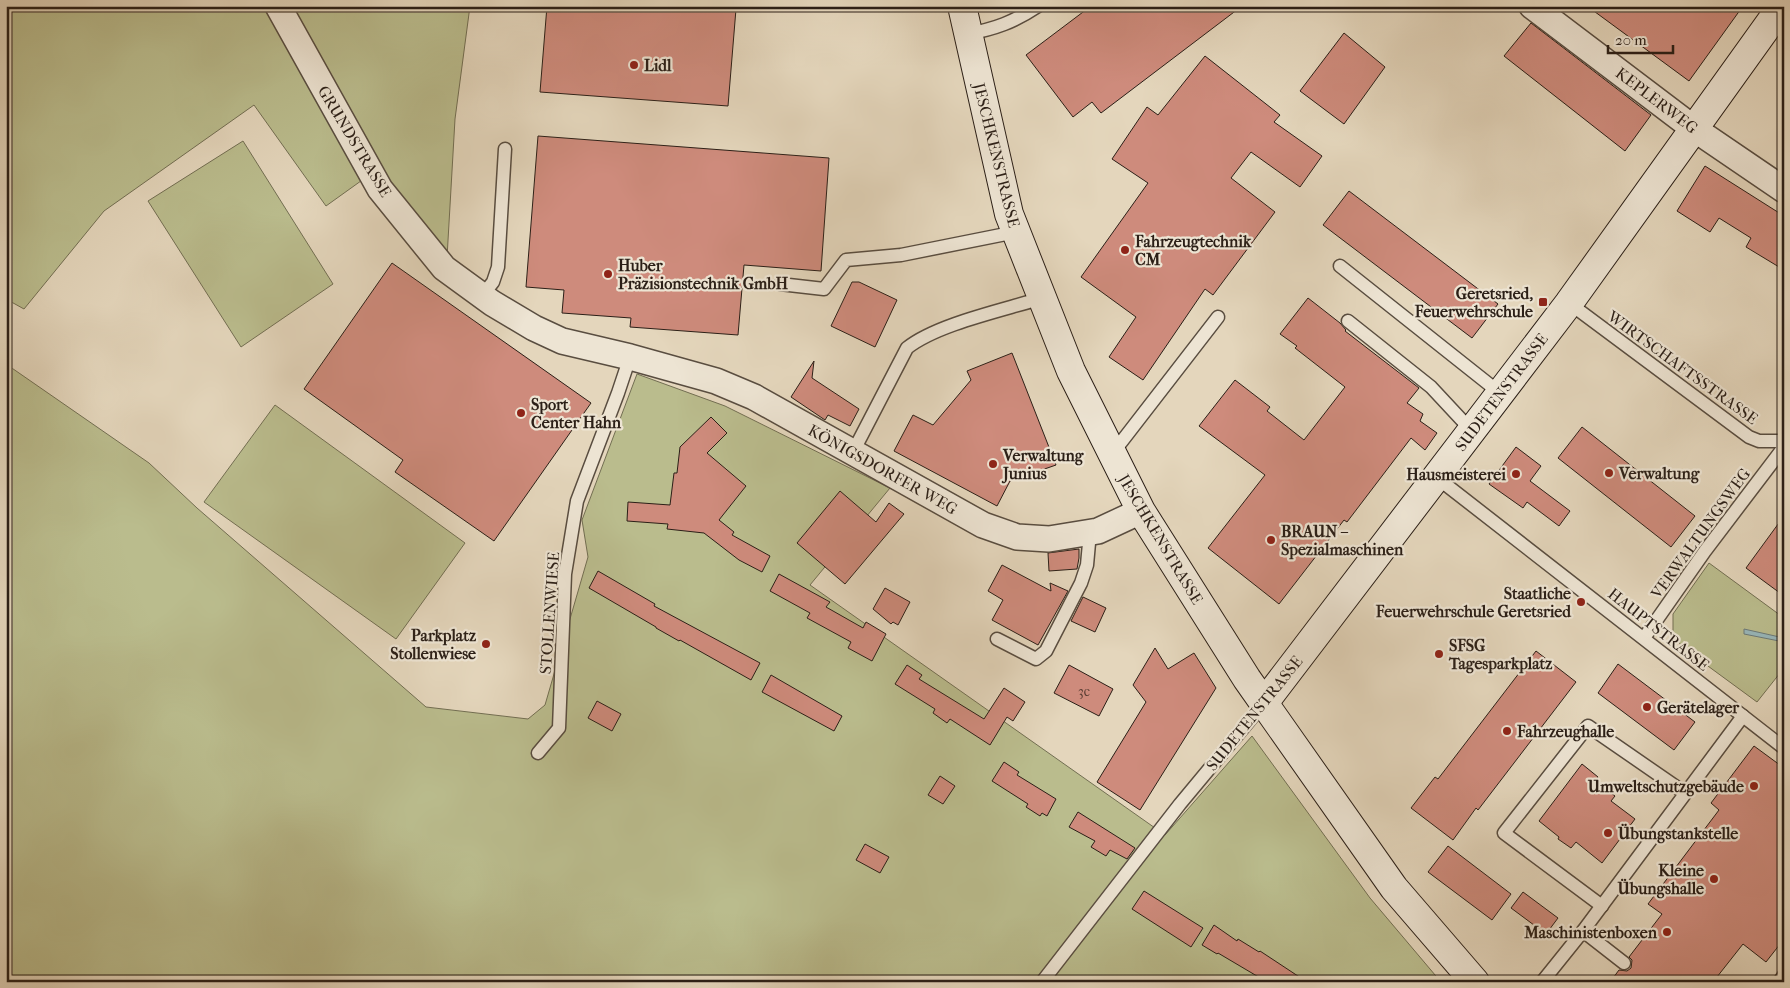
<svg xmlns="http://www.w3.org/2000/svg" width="1790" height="988" viewBox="0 0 1790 988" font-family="'IM FELL French Canon',serif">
<rect width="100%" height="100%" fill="#e4d6bc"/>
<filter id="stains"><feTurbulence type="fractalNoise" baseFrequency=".004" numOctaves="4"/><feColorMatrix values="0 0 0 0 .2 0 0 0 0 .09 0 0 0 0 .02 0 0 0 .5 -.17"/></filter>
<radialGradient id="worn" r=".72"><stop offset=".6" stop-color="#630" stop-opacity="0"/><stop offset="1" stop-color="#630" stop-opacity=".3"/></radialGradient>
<g fill="#babc8d" stroke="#726e52">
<path d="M 6,6 L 470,6 L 455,119 L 447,258 L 379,168 L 326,206 L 254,105 L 104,211 L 24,309 L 6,299 Z"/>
<path d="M 243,141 L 333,284 L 241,347 L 148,201 Z"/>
<path d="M 6,364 L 149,463 L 197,508 L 426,707 L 528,719 L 545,705 L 588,557 L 582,520 L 637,374 L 725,406 L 890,488 L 810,585 L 1165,835 L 1252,736 L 1370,898 L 1441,982 L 6,982 Z"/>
<path d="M 275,405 L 465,543 L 396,639 L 204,502 Z"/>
<path d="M 1709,563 L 1784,618 L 1784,668 L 1757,702 L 1682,647 L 1673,633 L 1673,614 Z"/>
</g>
<path fill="#98b7ba" stroke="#6c7a79" d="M 1744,629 L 1784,638 L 1784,642 L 1744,634 Z"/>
<g fill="#ce8b7c" stroke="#2b1f17">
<path d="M 547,6 L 704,6 L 736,9 L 728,106 L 540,92 Z"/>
<path d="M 1091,6 L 1242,6 L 1101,113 L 1092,102 L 1073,117 L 1026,55 Z"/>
<path d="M 1587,6 L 1743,6 L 1689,81 Z"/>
<path d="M 1531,23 L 1651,115 L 1625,151 L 1504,56 Z"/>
<path d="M 1344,33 L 1385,67 L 1344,124 L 1300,91 Z"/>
<path d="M 1205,56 L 1280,115 L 1274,122 L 1322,156 L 1300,187 L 1251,152 L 1231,178 L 1275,212 L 1213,295 L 1205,289 L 1143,380 L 1109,357 L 1136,317 L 1081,277 L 1148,183 L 1112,159 L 1147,107 L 1158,115 Z"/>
<path d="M 538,136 L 829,158 L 821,271 L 744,265 L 738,335 L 630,327 L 631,318 L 562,313 L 564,290 L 526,287 Z"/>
<path d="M 1705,166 L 1784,216 L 1784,270 L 1746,247 L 1751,238 L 1719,218 L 1710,232 L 1677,211 Z"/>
<path d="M 1349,191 L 1498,304 L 1472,338 L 1323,225 Z"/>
<path d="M 392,263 L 591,403 L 494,541 L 395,472 L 403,460 L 304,389 Z"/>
<path d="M 852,282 L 859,282 L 897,300 L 875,347 L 831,326 Z"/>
<path d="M 1308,298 L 1340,323 L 1346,330 L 1345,331 L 1419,388 L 1407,403 L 1423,414 L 1420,421 L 1437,433 L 1425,450 L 1411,438 L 1347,522 L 1344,520 L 1279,604 L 1208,548 L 1265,475 L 1199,426 L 1235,380 L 1270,407 L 1267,411 L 1304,440 L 1345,387 L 1295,348 L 1297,346 L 1280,334 Z"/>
<path d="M 1012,353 L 1056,465 L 1010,481 L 997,506 L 894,451 L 913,415 L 933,425 L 971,380 L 967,371 Z"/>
<path d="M 814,361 L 812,378 L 859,409 L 850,426 L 828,415 L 825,420 L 791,397 Z"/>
<path d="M 711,417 L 727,433 L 707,453 L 746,486 L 719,520 L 734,532 L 732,535 L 770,556 L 762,572 L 739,560 L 704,533 L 667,529 L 668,524 L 627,521 L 628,502 L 670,505 L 674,473 L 677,473 L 680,447 Z"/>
<path d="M 1582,427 L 1695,516 L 1671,547 L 1558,458 Z"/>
<path d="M 1516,447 L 1541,466 L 1530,481 L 1570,511 L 1559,526 L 1527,502 L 1523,508 L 1489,484 Z"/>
<path d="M 840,491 L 876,522 L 889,503 L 904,514 L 845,584 L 797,543 Z"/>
<path d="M 1784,516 L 1784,596 L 1746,568 Z"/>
<path d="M 1079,549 L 1079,558 L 1077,569 L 1049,571 L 1048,553 Z"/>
<path d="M 1002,565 L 1051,591 L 1050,583 L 1068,591 L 1038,645 L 992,620 L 1003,600 L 988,591 Z"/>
<path d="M 598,571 L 655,604 L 654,606 L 760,663 L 751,680 L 680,640 L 679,641 L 656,628 L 656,627 L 589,588 Z"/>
<path d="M 779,574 L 830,602 L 826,607 L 863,628 L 866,622 L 886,634 L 872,661 L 848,648 L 851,642 L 807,618 L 810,613 L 770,591 Z"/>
<path d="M 885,588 L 910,602 L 898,625 L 893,622 L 891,624 L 873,609 Z"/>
<path d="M 1083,597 L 1106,608 L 1095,632 L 1071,621 Z"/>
<path d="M 1155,648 L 1168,669 L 1194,653 L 1216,688 L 1140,810 L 1097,782 L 1146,702 L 1133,685 Z"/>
<path d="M 1536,651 L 1576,682 L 1478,810 L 1476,808 L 1453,840 L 1411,808 L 1435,777 L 1438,779 Z"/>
<path d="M 1618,664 L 1695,722 L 1674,750 L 1598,693 Z"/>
<path d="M 907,665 L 922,675 L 919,679 L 984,719 L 1004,688 L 1025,702 L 1013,721 L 1007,717 L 990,745 L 950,719 L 947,723 L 933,713 L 935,709 L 895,684 Z"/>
<path d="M 1069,665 L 1113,689 L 1099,716 L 1054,693 Z"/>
<path d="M 771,675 L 842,716 L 834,731 L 762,692 Z"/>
<path d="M 597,701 L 621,714 L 612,731 L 588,718 Z"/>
<path d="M 1754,746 L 1784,768 L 1784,939 L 1766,962 L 1743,944 L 1713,982 L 1610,982 L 1619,970 L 1627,971 L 1631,968 L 1632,960 L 1629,957 L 1662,914 L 1648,904 L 1719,810 L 1711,803 Z"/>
<path d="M 1004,762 L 1019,772 L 1017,775 L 1056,799 L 1047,816 L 1042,813 L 1040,816 L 1026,807 L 1028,804 L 992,781 Z"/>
<path d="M 1582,764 L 1598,777 L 1595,781 L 1615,796 L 1611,801 L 1635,819 L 1602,863 L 1576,842 L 1571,848 L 1558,839 L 1559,837 L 1539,821 Z"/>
<path d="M 940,776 L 955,786 L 943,804 L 928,795 Z"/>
<path d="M 1078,812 L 1135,848 L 1127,859 L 1110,850 L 1106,856 L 1091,847 L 1095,841 L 1069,827 Z"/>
<path d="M 865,844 L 889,857 L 880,873 L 856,860 Z"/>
<path d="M 1448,846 L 1511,894 L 1492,920 L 1428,872 Z"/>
<path d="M 1144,891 L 1203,928 L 1191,947 L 1132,909 Z"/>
<path d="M 1523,892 L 1558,918 L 1546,934 L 1511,908 Z"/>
<path d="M 1214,925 L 1237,941 L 1238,939 L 1259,952 L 1260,951 L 1307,982 L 1267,982 L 1218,953 L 1217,954 L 1202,945 Z"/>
</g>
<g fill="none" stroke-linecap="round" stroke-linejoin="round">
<g stroke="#594d40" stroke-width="15">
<g id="lane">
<path d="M 967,34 C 995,29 1014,22 1038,6"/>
<path d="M 1340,266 L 1500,393"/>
<path d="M 780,284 L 824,289 L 846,260 L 901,255 L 1016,232"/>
<path d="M 482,296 L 493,282 L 498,267 L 505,149"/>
<path d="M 1569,303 L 1749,437 L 1759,441 L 1784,441"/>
<path d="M 1348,321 L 1431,387 L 1472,431"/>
<path d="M 853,452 L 907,348 C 937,324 1004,310 1042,298"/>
<path d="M 1112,454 L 1218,317"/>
<path d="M 1436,477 L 1784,748"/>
<path d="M 1644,638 L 1705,551 L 1784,447"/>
<path d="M 997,639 L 1036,659 L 1046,651 L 1081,583 L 1087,565 L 1090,532"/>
<path d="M 538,753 L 559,728 L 565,574 L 577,501 L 618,393 L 630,357"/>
<path d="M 1602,906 L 1504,833 L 1588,726 L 1685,793"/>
<path d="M 1624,963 L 1583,931 L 1743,716"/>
<path d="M 1042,982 L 1180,804 L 1264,703"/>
<path d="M 1542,982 L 1583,931"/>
<path d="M 1779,982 L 1784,975"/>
</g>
</g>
<g stroke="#594d40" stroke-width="28">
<g id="street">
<path d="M 278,6 L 380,189 L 444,268 L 492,303 L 534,328 L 562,341 L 630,357 L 716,381 L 754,397 L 983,525 L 1017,537 L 1049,539 L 1098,531 L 1141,511"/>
<path d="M 1532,6 L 1693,128 L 1784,190"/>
</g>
</g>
<g stroke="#2b1f17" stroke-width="30">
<g id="secondary">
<path d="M 962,6 L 1009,214 L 1071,371 L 1141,511 L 1247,679 L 1394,888 L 1475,982"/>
<path d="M 1264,703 L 1569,303 L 1782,6"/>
</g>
</g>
<use href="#lane" stroke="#ede4d3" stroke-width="12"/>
<use href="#street" stroke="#ede4d3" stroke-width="25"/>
<use href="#secondary" stroke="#ede4d3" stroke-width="28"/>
</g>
<g fill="#8f2418" stroke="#ede4d3" stroke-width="2">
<circle cx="634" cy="65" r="5"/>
<circle cx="1125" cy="250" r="5"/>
<circle cx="608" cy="274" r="5"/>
<rect x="1538" y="297" width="10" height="10" rx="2.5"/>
<circle cx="521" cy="413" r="5"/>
<circle cx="993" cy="464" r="5"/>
<circle cx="1609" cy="473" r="5"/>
<circle cx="1516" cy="474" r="5"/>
<circle cx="1271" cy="540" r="5"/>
<circle cx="1581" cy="602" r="5"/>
<circle cx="486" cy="644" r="5"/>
<circle cx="1439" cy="654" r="5"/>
<circle cx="1647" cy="707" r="5"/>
<circle cx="1507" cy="731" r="5"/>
<circle cx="1754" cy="786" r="5"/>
<circle cx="1608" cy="833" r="5"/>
<circle cx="1714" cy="879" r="5"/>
<circle cx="1667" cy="932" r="5"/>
</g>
<g text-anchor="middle" stroke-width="4.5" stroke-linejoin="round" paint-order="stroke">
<g font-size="14" fill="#543a30">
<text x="1084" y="696">3c</text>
</g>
<g font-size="16" font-weight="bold" fill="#2b1f17" stroke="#ede4d3" text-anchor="start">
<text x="644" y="71">Lidl</text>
<text x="1135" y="247">Fahrzeugtechnik<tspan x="1135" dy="18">CM</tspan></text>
<text x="618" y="271">Huber<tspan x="618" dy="18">Präzisionstechnik GmbH</tspan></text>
<text x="1533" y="299" text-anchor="end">Geretsried,<tspan x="1533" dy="18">Feuerwehrschule</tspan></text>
<text x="531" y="410">Sport<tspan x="531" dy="18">Center Hahn</tspan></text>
<text x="1003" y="461">Verwaltung<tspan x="1003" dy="18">Junius</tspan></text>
<text x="1619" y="479">Verwaltung</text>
<text x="1506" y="480" text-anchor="end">Hausmeisterei</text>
<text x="1281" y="537">BRAUN –<tspan x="1281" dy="18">Spezialmaschinen</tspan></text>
<text x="1571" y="599" text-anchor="end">Staatliche<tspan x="1571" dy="18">Feuerwehrschule Geretsried</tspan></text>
<text x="476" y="641" text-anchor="end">Parkplatz<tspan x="476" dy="18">Stollenwiese</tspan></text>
<text x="1449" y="651">SFSG<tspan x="1449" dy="18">Tagesparkplatz</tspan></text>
<text x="1657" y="713">Gerätelager</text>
<text x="1517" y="737">Fahrzeughalle</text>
<text x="1744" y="792" text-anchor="end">Umweltschutzgebäude</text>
<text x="1618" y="839">Übungstankstelle</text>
<text x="1704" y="876" text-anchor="end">Kleine<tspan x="1704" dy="18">Übungshalle</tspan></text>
<text x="1657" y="938" text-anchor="end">Maschinistenboxen</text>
</g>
<g font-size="16" fill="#2b1f17" stroke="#ede4d3">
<text transform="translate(1657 100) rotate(37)" y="6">KEPLERWEG</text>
<text transform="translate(355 141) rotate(59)" y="6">GRUNDSTRASSE</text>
<text transform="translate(997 155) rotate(76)" y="6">JESCHKENSTRASSE</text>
<text transform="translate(1683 367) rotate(36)" y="6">WIRTSCHAFTSSTRASSE</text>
<text transform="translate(1501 392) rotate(-53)" y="6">SUDETENSTRASSE</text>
<text transform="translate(883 469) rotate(29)" y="6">KÖNIGSDORFER WEG</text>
<text transform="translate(1700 533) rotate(-54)" y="6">VERWALTUNGSWEG</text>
<text transform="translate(1161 539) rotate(59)" y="6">JESCHKENSTRASSE</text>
<text transform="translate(549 613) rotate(-86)" y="6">STOLLENWIESE</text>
<text transform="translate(1659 629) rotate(38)" y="6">HAUPTSTRASSE</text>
<text transform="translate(1254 713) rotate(-51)" y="6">SUDETENSTRASSE</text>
</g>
</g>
<rect width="1790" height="988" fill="none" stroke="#e4d6bc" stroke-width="25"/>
<rect x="8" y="8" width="1775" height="973" fill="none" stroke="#2b1f17" stroke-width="2.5"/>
<rect x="12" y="12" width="1765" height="963" fill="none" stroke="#2b1f17"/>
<path d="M1608 45v8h65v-8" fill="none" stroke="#2b1f17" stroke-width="2.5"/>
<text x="1615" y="45" font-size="15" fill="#2b1f17" stroke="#ede4d3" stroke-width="4" paint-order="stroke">20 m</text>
<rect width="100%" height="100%" filter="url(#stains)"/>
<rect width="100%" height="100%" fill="url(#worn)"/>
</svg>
